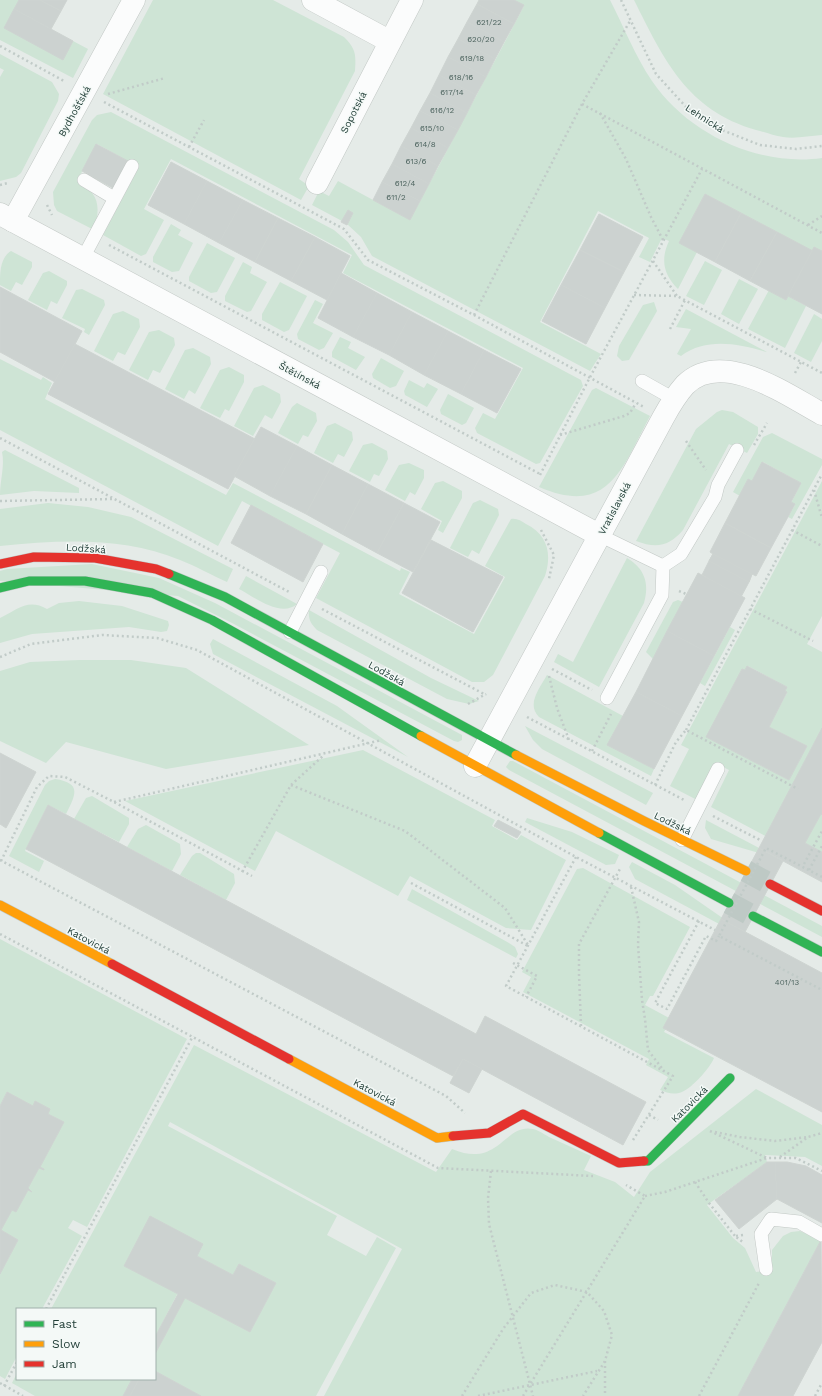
<svg xmlns="http://www.w3.org/2000/svg" width="822" height="1396" viewBox="0 0 822 1396" font-family="'Work Sans',sans-serif">
<rect width="100%" height="100%" fill="#e5ebe8"/>
<g fill="#cee4d5" fill-rule="evenodd">
<path d="M 0,0 L 19,0 L 5,28 L 63,59 L 73,41 L 88,49 L 73,78 L 0,40 Z"/>
<path d="M 153,0 L 273,0 L 344,37 C 356,49 356,54 355,71 L 299,179 L 309,186 L 301,200 L 103,94 Z"/>
<path d="M 514,0 L 610,0 C 624,27 635,56 652,81 C 688,134 759,167 822,158 L 822,251 L 812,251 L 705,194 L 680,242 L 697,252 L 678,289 C 664,275 660,260 669,241 L 662,238 L 650,262 L 639,257 L 649,238 L 598,211 L 540,322 L 601,354 L 590,371 L 372,256 L 361,237 L 347,224 L 353,213 L 348,210 L 342,221 L 312,205 L 319,191 L 329,196 L 338,181 L 410,220 L 524,6 Z"/>
<path d="M 634,0 L 822,0 L 822,135 C 809,136 795,139 783,137 C 774,136 765,132 756,130 C 687,110 664,60 634,0 Z"/>
<path d="M 0,54 L 52,82 L 59,94 L 58,101 L 21,173 L 16,177 L 0,181 L 0,77 L 4,70 L 0,68 Z"/>
<path d="M 111,112 L 334,230 L 348,242 L 364,265 L 581,380 L 583,386 L 540,463 L 536,464 L 477,433 L 475,428 L 483,413 L 495,419 L 523,368 L 343,273 L 352,255 L 171,159 L 144,209 L 164,220 L 146,254 L 141,256 L 103,235 L 139,167 L 97,144 L 77,181 C 99,193 101,206 94,230 L 57,211 L 54,205 L 53,192 L 92,120 L 97,115 Z"/>
<path d="M 171,224 L 181,230 L 178,235 L 193,243 L 179,271 L 172,272 L 153,262 L 153,257 Z"/>
<path d="M 207,243 L 235,258 L 217,292 L 211,293 L 189,281 L 189,277 Z"/>
<path d="M 11,251 L 32,262 L 32,267 L 22,285 L 16,282 L 11,291 L 0,285 C 0,272 0,258 11,251 Z"/>
<path d="M 705,261 L 722,270 L 704,305 L 686,296 Z"/>
<path d="M 243,262 L 252,267 L 250,273 L 267,282 L 251,311 L 247,312 L 225,301 L 225,296 Z"/>
<path d="M 49,271 L 67,281 L 67,285 L 57,304 L 51,301 L 47,310 L 28,300 L 43,273 Z"/>
<path d="M 739,279 L 758,289 L 739,324 L 721,314 Z"/>
<path d="M 280,282 L 307,296 L 289,330 L 284,332 L 262,320 L 262,314 Z"/>
<path d="M 82,289 L 104,300 L 105,305 L 89,335 L 84,332 L 85,329 L 62,318 L 76,290 Z"/>
<path d="M 769,290 L 786,300 L 788,296 L 806,306 L 785,348 L 748,329 Z"/>
<path d="M 315,300 L 323,304 L 313,323 L 333,333 L 324,348 L 319,350 L 298,339 L 297,334 Z"/>
<path d="M 654,302 L 657,311 L 629,360 L 622,361 L 617,356 L 619,346 L 643,305 Z"/>
<path d="M 686,309 L 767,352 C 738,344 707,337 681,356 L 677,354 L 691,329 L 676,327 Z"/>
<path d="M 123,311 L 139,319 L 140,327 L 125,355 L 118,352 L 113,361 L 94,351 L 113,314 Z"/>
<path d="M 814,314 L 822,319 L 822,341 L 811,362 L 794,353 Z"/>
<path d="M 159,330 L 174,338 L 175,345 L 160,373 L 153,370 L 148,380 L 129,370 L 149,332 Z"/>
<path d="M 340,337 L 351,342 L 348,348 L 365,357 L 356,370 L 332,357 L 332,352 Z"/>
<path d="M 193,348 L 210,357 L 211,364 L 195,394 L 189,390 L 184,399 L 165,389 L 185,350 Z"/>
<path d="M 381,358 L 404,371 L 396,386 L 390,388 L 373,378 L 372,374 Z"/>
<path d="M 0,359 L 41,380 L 43,377 L 52,383 L 45,399 L 226,495 L 233,483 L 400,571 L 401,568 L 410,572 L 399,594 L 474,634 L 505,577 L 485,566 L 511,519 C 517,518 521,521 526,524 C 548,535 552,554 545,576 L 493,675 L 484,682 L 472,682 L 316,598 L 340,553 L 242,501 L 218,546 L 0,430 Z"/>
<path d="M 229,367 L 244,375 L 244,382 L 229,411 L 225,409 L 220,418 L 200,408 L 220,370 Z"/>
<path d="M 409,380 L 424,388 L 427,383 L 438,389 L 427,407 L 405,395 L 404,391 Z"/>
<path d="M 263,385 L 280,394 L 281,402 L 272,419 L 265,415 L 253,436 L 234,426 L 254,388 Z"/>
<path d="M 596,388 L 650,416 C 622,468 609,517 539,487 L 592,390 Z"/>
<path d="M 448,394 L 474,408 L 466,423 L 462,425 L 441,414 L 440,410 Z"/>
<path d="M 297,403 L 316,413 L 317,421 L 308,437 L 303,435 L 298,444 L 278,433 L 292,407 Z"/>
<path d="M 722,410 L 733,412 L 758,427 L 758,434 L 747,453 L 729,444 L 683,530 C 669,546 657,549 636,541 L 696,429 L 717,412 Z"/>
<path d="M 335,423 L 352,432 L 353,440 L 344,457 L 338,454 L 333,463 L 314,453 L 327,426 Z"/>
<path d="M 772,433 L 822,459 L 822,465 L 792,519 L 788,517 L 795,505 L 791,503 L 801,483 L 763,462 L 752,482 L 740,496 L 733,492 L 763,437 Z"/>
<path d="M 372,443 L 387,451 L 388,459 L 379,476 L 374,474 L 370,482 L 349,471 L 363,445 Z"/>
<path d="M 5,450 L 79,488 L 79,493 L 34,491 L 0,495 C 0,480 5,466 2,452 Z"/>
<path d="M 409,463 L 424,470 L 424,478 L 415,495 L 410,492 L 405,501 L 385,490 L 399,465 Z"/>
<path d="M 443,481 L 462,491 L 462,498 L 443,533 L 438,530 L 442,521 L 421,509 L 435,483 Z"/>
<path d="M 822,481 L 822,616 L 807,644 L 822,652 L 822,734 L 769,838 L 711,807 L 729,770 L 719,765 L 701,802 L 670,786 L 689,749 L 681,745 ZM 748,666 L 787,687 L 785,691 L 787,693 L 769,727 L 807,746 L 789,780 L 707,737 L 742,669 L 745,670 Z"/>
<path d="M 480,500 L 498,509 L 499,515 L 479,554 L 472,550 L 468,557 L 450,548 L 473,503 Z"/>
<path d="M 48,503 L 88,507 L 131,517 L 233,569 L 227,582 C 211,575 196,566 180,560 C 123,536 60,540 0,546 L 0,509 Z"/>
<path d="M 627,558 C 644,568 650,583 644,603 L 599,687 L 554,662 L 558,654 L 573,662 Z"/>
<path d="M 92,564 L 159,578 L 215,603 L 462,735 L 462,740 L 458,742 L 454,741 L 234,624 L 178,596 L 0,581 L 0,571 L 7,569 Z"/>
<path d="M 246,576 L 297,604 C 281,618 254,597 239,589 Z"/>
<path d="M 678,600 L 683,602 L 653,659 L 646,652 L 673,602 Z"/>
<path d="M 79,601 L 122,606 L 168,621 L 169,625 L 167,631 L 161,632 L 129,627 L 32,634 L 0,643 L 0,618 C 17,610 28,598 47,609 L 59,603 Z"/>
<path d="M 309,610 L 431,678 L 479,701 L 469,704 L 447,699 L 317,630 C 311,624 308,619 309,610 Z"/>
<path d="M 730,627 L 735,630 L 705,686 L 700,683 Z"/>
<path d="M 213,639 L 337,706 L 408,757 L 213,654 L 210,644 Z"/>
<path d="M 80,660 L 131,660 L 186,668 L 309,745 L 166,769 L 66,742 L 46,763 L 0,741 L 0,671 L 30,662 Z"/>
<path d="M 547,675 L 623,716 L 608,744 L 654,769 L 651,776 L 539,717 C 526,704 540,688 547,675 Z"/>
<path d="M 525,726 L 653,793 L 646,805 L 542,749 L 533,740 Z"/>
<path d="M 363,750 L 495,820 L 492,826 L 517,840 L 521,835 L 566,860 L 531,930 L 506,928 L 410,876 L 398,896 L 276,831 L 255,871 L 125,801 Z"/>
<path d="M 510,761 L 513,761 L 822,926 L 822,937 L 509,770 L 506,767 Z"/>
<path d="M 55,779 C 83,783 75,796 66,814 L 48,805 L 25,851 L 44,861 L 39,872 L 9,856 L 45,785 L 49,781 Z"/>
<path d="M 92,796 L 129,818 L 129,824 L 119,842 L 74,819 L 86,798 Z"/>
<path d="M 821,814 L 822,815 L 822,852 L 805,843 Z"/>
<path d="M 527,818 L 572,832 L 619,855 L 615,864 L 606,865 L 525,822 Z"/>
<path d="M 706,820 L 761,849 L 759,853 L 711,839 L 705,828 Z"/>
<path d="M 146,825 L 180,844 L 181,854 L 172,871 L 127,847 L 138,829 Z"/>
<path d="M 196,853 L 200,853 L 234,874 L 235,883 L 226,900 L 180,875 L 192,856 Z"/>
<path d="M 632,862 L 675,885 L 724,919 L 721,925 L 635,879 L 629,867 Z"/>
<path d="M 583,868 L 690,927 L 653,996 L 650,996 L 645,1005 L 671,1019 L 664,1032 L 714,1058 C 710,1068 692,1088 682,1092 C 674,1095 667,1093 660,1090 L 668,1077 L 646,1065 L 649,1059 L 523,992 L 531,977 L 522,972 L 577,869 Z"/>
<path d="M 412,889 L 509,943 L 515,947 L 518,954 L 516,958 L 407,900 Z"/>
<path d="M 0,939 L 187,1039 L 87,1227 L 73,1220 L 68,1228 L 82,1236 L 42,1309 L 17,1309 L 17,1356 L 5,1379 L 0,1376 L 0,1274 L 18,1240 L 1,1230 L 12,1210 L 16,1212 L 28,1190 L 32,1192 L 28,1188 L 39,1168 L 44,1169 L 40,1167 L 64,1122 L 48,1114 L 50,1109 L 35,1101 L 33,1106 L 7,1092 L 0,1106 Z"/>
<path d="M 194,1045 L 436,1172 L 452,1149 C 499,1169 504,1123 533,1129 C 538,1130 544,1134 549,1137 C 563,1143 577,1150 591,1156 L 584,1170 L 615,1182 L 634,1197 L 650,1172 L 756,1089 L 822,1125 L 822,1166 L 805,1157 L 765,1155 L 767,1162 L 707,1205 L 733,1238 L 745,1248 L 756,1272 L 772,1270 L 772,1250 L 783,1236 L 791,1232 L 800,1231 L 821,1240 L 738,1396 L 324,1396 L 402,1249 L 170,1122 L 168,1126 L 337,1216 L 327,1235 L 366,1256 L 377,1237 L 396,1248 L 316,1396 L 201,1396 L 155,1371 L 155,1354 L 185,1298 L 250,1332 L 276,1283 L 239,1264 L 233,1275 L 197,1256 L 155,1337 L 155,1309 L 51,1309 Z"/>
<path d="M 17,1373 L 17,1379 L 132,1379 L 123,1396 L 35,1396 L 12,1383 Z"/>
</g>
<g fill="#ccd2d0" stroke="#ced4d1">
<path d="M 19,0 L 40,0 L 61,11 L 51,29 L 14,9 Z"/>
<path d="M 40,0 L 67,0 L 61,11 Z"/>
<path d="M 479,0 L 514,0 L 524,5 L 514,24 L 477,4 Z"/>
<path d="M 477,4 L 514,24 L 504,42 L 467,22 Z"/>
<path d="M 14,9 L 73,41 L 63,60 L 4,28 Z"/>
<path d="M 467,22 L 504,42 L 495,59 L 458,39 Z"/>
<path d="M 458,39 L 495,59 L 486,77 L 448,57 Z"/>
<path d="M 448,57 L 486,77 L 476,95 L 439,75 Z"/>
<path d="M 439,75 L 476,95 L 467,113 L 430,93 Z"/>
<path d="M 430,93 L 467,113 L 458,130 L 420,111 Z"/>
<path d="M 420,111 L 458,130 L 448,148 L 411,128 Z"/>
<path d="M 411,128 L 448,148 L 438,166 L 401,146 Z"/>
<path d="M 96,144 L 128,161 L 113,188 L 82,171 Z"/>
<path d="M 401,146 L 438,166 L 429,184 L 392,164 Z"/>
<path d="M 171,162 L 207,181 L 184,224 L 148,205 Z"/>
<path d="M 392,164 L 429,184 L 420,201 L 382,182 Z"/>
<path d="M 207,181 L 243,200 L 219,243 L 184,224 Z"/>
<path d="M 382,182 L 420,201 L 410,220 L 373,200 Z"/>
<path d="M 705,194 L 741,213 L 715,262 L 679,243 Z"/>
<path d="M 243,200 L 278,218 L 255,262 L 219,243 Z"/>
<path d="M 348,210 L 353,213 L 347,225 L 341,222 Z"/>
<path d="M 741,213 L 777,232 L 750,281 L 715,262 Z"/>
<path d="M 599,214 L 643,237 L 624,272 L 580,250 Z"/>
<path d="M 278,218 L 315,237 L 291,281 L 255,262 Z"/>
<path d="M 777,232 L 813,251 L 786,300 L 750,281 Z"/>
<path d="M 315,237 L 350,256 L 327,300 L 291,281 Z"/>
<path d="M 814,247 L 822,251 L 822,314 L 788,296 Z"/>
<path d="M 580,250 L 624,272 L 605,308 L 561,285 Z"/>
<path d="M 341,273 L 377,293 L 353,337 L 318,318 Z"/>
<path d="M 561,285 L 605,308 L 586,344 L 542,321 Z"/>
<path d="M 0,287 L 82,331 L 55,382 L 0,352 Z"/>
<path d="M 377,293 L 412,312 L 389,355 L 353,337 Z"/>
<path d="M 412,312 L 448,331 L 424,375 L 389,355 Z"/>
<path d="M 448,331 L 484,350 L 461,394 L 424,375 Z"/>
<path d="M 75,344 L 255,439 L 228,489 L 48,394 Z"/>
<path d="M 484,350 L 521,369 L 497,413 L 461,394 Z"/>
<path d="M 261,427 L 297,446 L 270,496 L 234,476 Z"/>
<path d="M 297,446 L 332,465 L 306,514 L 270,496 Z"/>
<path d="M 762,462 L 801,483 L 791,502 L 795,504 L 771,548 L 725,523 L 748,479 L 752,481 Z"/>
<path d="M 332,465 L 368,484 L 342,534 L 306,514 Z"/>
<path d="M 368,484 L 404,503 L 377,553 L 342,534 Z"/>
<path d="M 404,503 L 440,522 L 413,572 L 377,553 Z"/>
<path d="M 251,505 L 323,544 L 303,582 L 231,543 Z"/>
<path d="M 725,523 L 771,548 L 756,576 L 752,574 L 749,582 L 709,561 L 713,554 L 710,552 Z"/>
<path d="M 431,540 L 503,577 L 473,632 L 402,593 Z"/>
<path d="M 713,554 L 752,574 L 749,582 L 709,561 Z"/>
<path d="M 709,561 L 749,582 L 741,597 L 702,575 Z"/>
<path d="M 698,573 L 745,598 L 714,656 L 667,631 Z"/>
<path d="M 667,631 L 714,656 L 682,716 L 636,692 Z"/>
<path d="M 747,666 L 787,687 L 785,691 L 787,692 L 769,727 L 807,746 L 789,780 L 706,737 L 742,669 L 745,670 Z"/>
<path d="M 636,692 L 682,716 L 654,769 L 607,745 Z"/>
<path d="M 822,728 L 822,815 L 821,814 L 805,843 L 822,852 L 822,882 L 759,848 Z"/>
<path d="M 0,753 L 36,772 L 6,828 L 0,824 Z"/>
<path d="M 48,805 L 476,1034 L 485,1016 L 646,1102 L 623,1145 L 463,1059 L 453,1076 L 26,849 Z"/>
<path d="M 498,820 L 521,832 L 517,838 L 494,826 Z"/>
<path d="M 759,848 L 783,861 L 745,932 L 721,919 Z"/>
<path d="M 721,919 L 822,973 L 822,1112 L 663,1028 Z"/>
<path d="M 463,1059 L 482,1069 L 469,1093 L 450,1083 Z"/>
<path d="M 7,1092 L 33,1106 L 35,1101 L 50,1109 L 48,1114 L 64,1122 L 40,1167 L 44,1169 L 44,1170 L 39,1168 L 28,1188 L 32,1192 L 28,1190 L 16,1212 L 12,1210 L 1,1230 L 18,1240 L 0,1274 L 0,1106 Z"/>
<path d="M 767,1162 L 775,1162 L 777,1199 L 739,1229 L 715,1200 Z"/>
<path d="M 775,1162 L 787,1162 L 806,1166 L 822,1175 L 822,1223 L 777,1199 Z"/>
<path d="M 150,1216 L 203,1244 L 197,1256 L 233,1275 L 239,1264 L 276,1283 L 250,1332 L 185,1298 L 155,1354 L 155,1337 L 178,1294 L 124,1266 Z"/>
<path d="M 821,1240 L 822,1342 L 793,1396 L 738,1396 Z"/>
<path d="M 155,1371 L 201,1396 L 130,1396 L 139,1379 L 155,1379 Z"/>
<path d="M 132,1379 L 139,1379 L 130,1396 L 123,1396 Z"/>
</g>
<g fill="none" stroke-linecap="round" stroke-linejoin="round">
<g stroke="#bec9c5" stroke-width="22" stroke-dasharray="22 11" stroke-linecap="butt">
<path d="M 746,871 L 770,884"/>
<path d="M 729,903 L 753,916"/>
</g>
<g stroke="#c2c8c5" stroke-width="14">
<g id="lane">
<path d="M 84,180 L 114,198"/>
<path d="M 83,258 L 132,166"/>
<path d="M 642,381 L 674,399"/>
<path d="M 599,535 L 663,566"/>
<path d="M 290,632 L 321,572"/>
<path d="M 607,698 L 662,595 L 663,566 L 681,554 L 715,497 L 718,485 L 737,450"/>
<path d="M 682,840 L 718,769"/>
<path d="M 766,1269 L 761,1234 L 771,1219 L 799,1222 L 822,1235"/>
</g>
</g>
<g stroke="#c2c8c5" stroke-width="23">
<g id="street">
<path d="M 313,0 L 389,41"/>
<path d="M 317,183 L 412,0"/>
<path d="M 0,214 L 599,535"/>
<path d="M 13,221 L 134,0"/>
<path d="M 475,766 L 663,418 C 669,407 676,395 685,385 C 722,348 787,395 822,414"/>
</g>
</g>
<g stroke="#c1c8c6" stroke-width="10">
<g id="fast">
<path d="M 169,574 L 225,597 L 516,755"/>
<path d="M 0,588 L 29,581 L 85,581 L 152,593 L 212,620 L 421,736"/>
<path d="M 599,833 L 729,903"/>
<path d="M 753,916 L 822,952"/>
<path d="M 644,1161 L 648,1161 L 730,1078"/>
</g>
</g>
<g stroke="#c1c8c6" stroke-width="10">
<g id="slow">
<path d="M 421,736 L 599,833"/>
<path d="M 516,755 L 644,821 L 746,871"/>
<path d="M 0,905 L 112,964"/>
<path d="M 289,1059 L 437,1138 L 453,1136"/>
</g>
</g>
<g stroke="#c1c8c6" stroke-width="10">
<g id="jam">
<path d="M 0,564 L 34,557 L 95,558 L 156,569 L 169,574"/>
<path d="M 770,884 L 822,911"/>
<path d="M 112,964 L 289,1059"/>
<path d="M 453,1136 L 489,1133 L 523,1114 L 619,1163 L 644,1161"/>
</g>
</g>
<g stroke="#c1cbc8" stroke-width="2.5" stroke-dasharray="2 3" stroke-linecap="butt">
<path d="M 621,0 L 656,74 L 687,108 L 722,130 L 760,145 L 796,149 L 822,146"/>
<path d="M 0,46 L 64,81"/>
<path d="M 108,94 L 165,78"/>
<path d="M 104,102 L 344,229 L 368,260 L 474,315 L 644,407"/>
<path d="M 582,104 L 822,233"/>
<path d="M 600,113 L 626,159 L 651,217 L 664,242"/>
<path d="M 189,147 L 204,120"/>
<path d="M 0,185 L 8,183"/>
<path d="M 47,205 L 52,215"/>
<path d="M 808,225 L 822,216"/>
<path d="M 109,245 L 540,474"/>
<path d="M 653,261 L 677,296"/>
<path d="M 634,295 L 677,296 L 822,373"/>
<path d="M 474,315 L 582,104 L 630,21"/>
<path d="M 670,329 L 685,300"/>
<path d="M 795,373 L 801,362"/>
<path d="M 560,435 L 624,416 L 630,413 L 636,403"/>
<path d="M 0,438 L 291,593"/>
<path d="M 686,441 L 706,470"/>
<path d="M 754,445 L 767,423"/>
<path d="M 540,475 L 589,379 L 702,169"/>
<path d="M 814,490 L 822,518"/>
<path d="M 0,501 L 112,499"/>
<path d="M 541,530 L 554,555 L 549,579"/>
<path d="M 792,530 L 822,546"/>
<path d="M 679,591 L 686,594"/>
<path d="M 322,609 L 486,695"/>
<path d="M 750,609 L 813,641"/>
<path d="M 0,657 L 31,644 L 102,635 L 157,638 L 197,650 L 576,857 L 715,930"/>
<path d="M 552,669 L 592,690"/>
<path d="M 549,676 L 557,708 L 569,740"/>
<path d="M 468,704 L 486,694"/>
<path d="M 527,717 L 684,800"/>
<path d="M 686,730 L 822,474"/>
<path d="M 592,751 L 611,714"/>
<path d="M 291,785 L 405,831 L 505,908 L 528,945"/>
<path d="M 655,785 L 676,742 L 686,730 L 798,789"/>
<path d="M 114,802 L 382,740"/>
<path d="M 713,816 L 762,841"/>
<path d="M 576,857 L 506,986 L 673,1076 L 633,1140"/>
<path d="M 0,860 L 446,1096 L 465,1113"/>
<path d="M 1,861 L 37,787 L 49,776 L 65,777 L 114,802 L 252,876"/>
<path d="M 804,864 L 822,831"/>
<path d="M 809,870 L 822,846"/>
<path d="M 242,872 L 291,785 L 324,755"/>
<path d="M 411,883 L 528,946"/>
<path d="M 631,887 L 639,922 L 638,945 L 642,1000 L 645,1019 L 648,1050 L 664,1071"/>
<path d="M 699,921 L 655,1003 L 667,1009 L 706,936 L 716,941 L 719,936"/>
<path d="M 0,934 L 438,1168 L 593,1176"/>
<path d="M 513,963 L 537,976 L 526,997"/>
<path d="M 581,1026 L 579,974 L 579,944 L 620,869"/>
<path d="M 649,1115 L 658,1120"/>
<path d="M 710,1131 L 767,1158"/>
<path d="M 715,1132 L 740,1137 L 775,1141 L 808,1137"/>
<path d="M 780,1157 L 808,1137 L 822,1133"/>
<path d="M 491,1171 L 488,1198 L 489,1224 L 533,1396"/>
<path d="M 695,1182 L 709,1203 L 735,1236"/>
<path d="M 645,1196 L 665,1192 L 767,1158 L 796,1158 L 822,1171"/>
<path d="M 743,1235 L 735,1236 L 744,1243"/>
<path d="M 46,1309 L 193,1036"/>
<path d="M 605,1361 L 605,1396"/>
<path d="M 0,1383 L 23,1396"/>
<path d="M 4,1386 L 17,1362"/>
<path d="M 462,1396 L 503,1329 L 531,1293 L 555,1285 L 587,1292 L 604,1311 L 612,1335 L 605,1361 L 583,1396"/>
<path d="M 478,1396 L 597,1371"/>
<path d="M 523,1396 L 645,1196 L 626,1185"/>
<path d="M 699,1396 L 759,1283"/>
<path d="M 815,1396 L 822,1383"/>
</g>
<use href="#lane" stroke="#fbfcfc" stroke-width="13"/>
<use href="#street" stroke="#fbfcfc" stroke-width="22"/>
<use href="#fast" stroke="#30b455" stroke-width="9"/>
<use href="#slow" stroke="#ff9f0a" stroke-width="9"/>
<use href="#jam" stroke="#e5322d" stroke-width="9"/>
<path stroke="#c1cbc8" stroke-width="2.5" stroke-dasharray="2 3" stroke-linecap="butt" d="M 822,877 L 766,848 L 719,936 L 822,990"/>
</g>
<g text-anchor="middle" stroke-width="3" stroke-linejoin="round" paint-order="stroke">
<g font-size="8" fill="#4d645f">
<text x="489" y="25">621/22</text>
<text x="481" y="42">620/20</text>
<text x="472" y="61">619/18</text>
<text x="461" y="80">618/16</text>
<text x="452" y="95">617/14</text>
<text x="442" y="113">616/12</text>
<text x="432" y="131">615/10</text>
<text x="425" y="147">614/8</text>
<text x="416" y="164">613/6</text>
<text x="405" y="186">612/4</text>
<text x="396" y="200">611/2</text>
<text x="787" y="985">401/13</text>
</g>
<g font-size="10" fill="#223f38" stroke="#f4f9f7">
<text transform="translate(74 111) rotate(-61)" y="4">Bydhošťská</text>
<text transform="translate(353 112) rotate(-63)" y="4">Sopotská</text>
<text transform="translate(705 118) rotate(33)" y="4">Lehnická</text>
<text transform="translate(300 375) rotate(28)" y="4">Štětínská</text>
<text transform="translate(614 508) rotate(-62)" y="4">Vratislavská</text>
<text transform="translate(86 548) rotate(4)" y="4">Lodžská</text>
<text transform="translate(387 673) rotate(29)" y="4">Lodžská</text>
<text transform="translate(673 823) rotate(26)" y="4">Lodžská</text>
<text transform="translate(89 940) rotate(28)" y="4">Katovická</text>
<text transform="translate(375 1092) rotate(28)" y="4">Katovická</text>
<text transform="translate(689 1104) rotate(-45)" y="4">Katovická</text>
</g>
</g>
<rect x="16" y="1308" width="140" height="72" fill="#f4f9f7" stroke="#a0afab"/>
<rect x="24" y="1321" width="20" height="6" fill="#30b455" stroke="#a0afab"/>
<text x="52" y="1328" font-size="12" fill="#223f38">Fast</text>
<rect x="24" y="1341" width="20" height="6" fill="#ff9f0a" stroke="#a0afab"/>
<text x="52" y="1348" font-size="12" fill="#223f38">Slow</text>
<rect x="24" y="1361" width="20" height="6" fill="#e5322d" stroke="#a0afab"/>
<text x="52" y="1368" font-size="12" fill="#223f38">Jam</text>
</svg>
